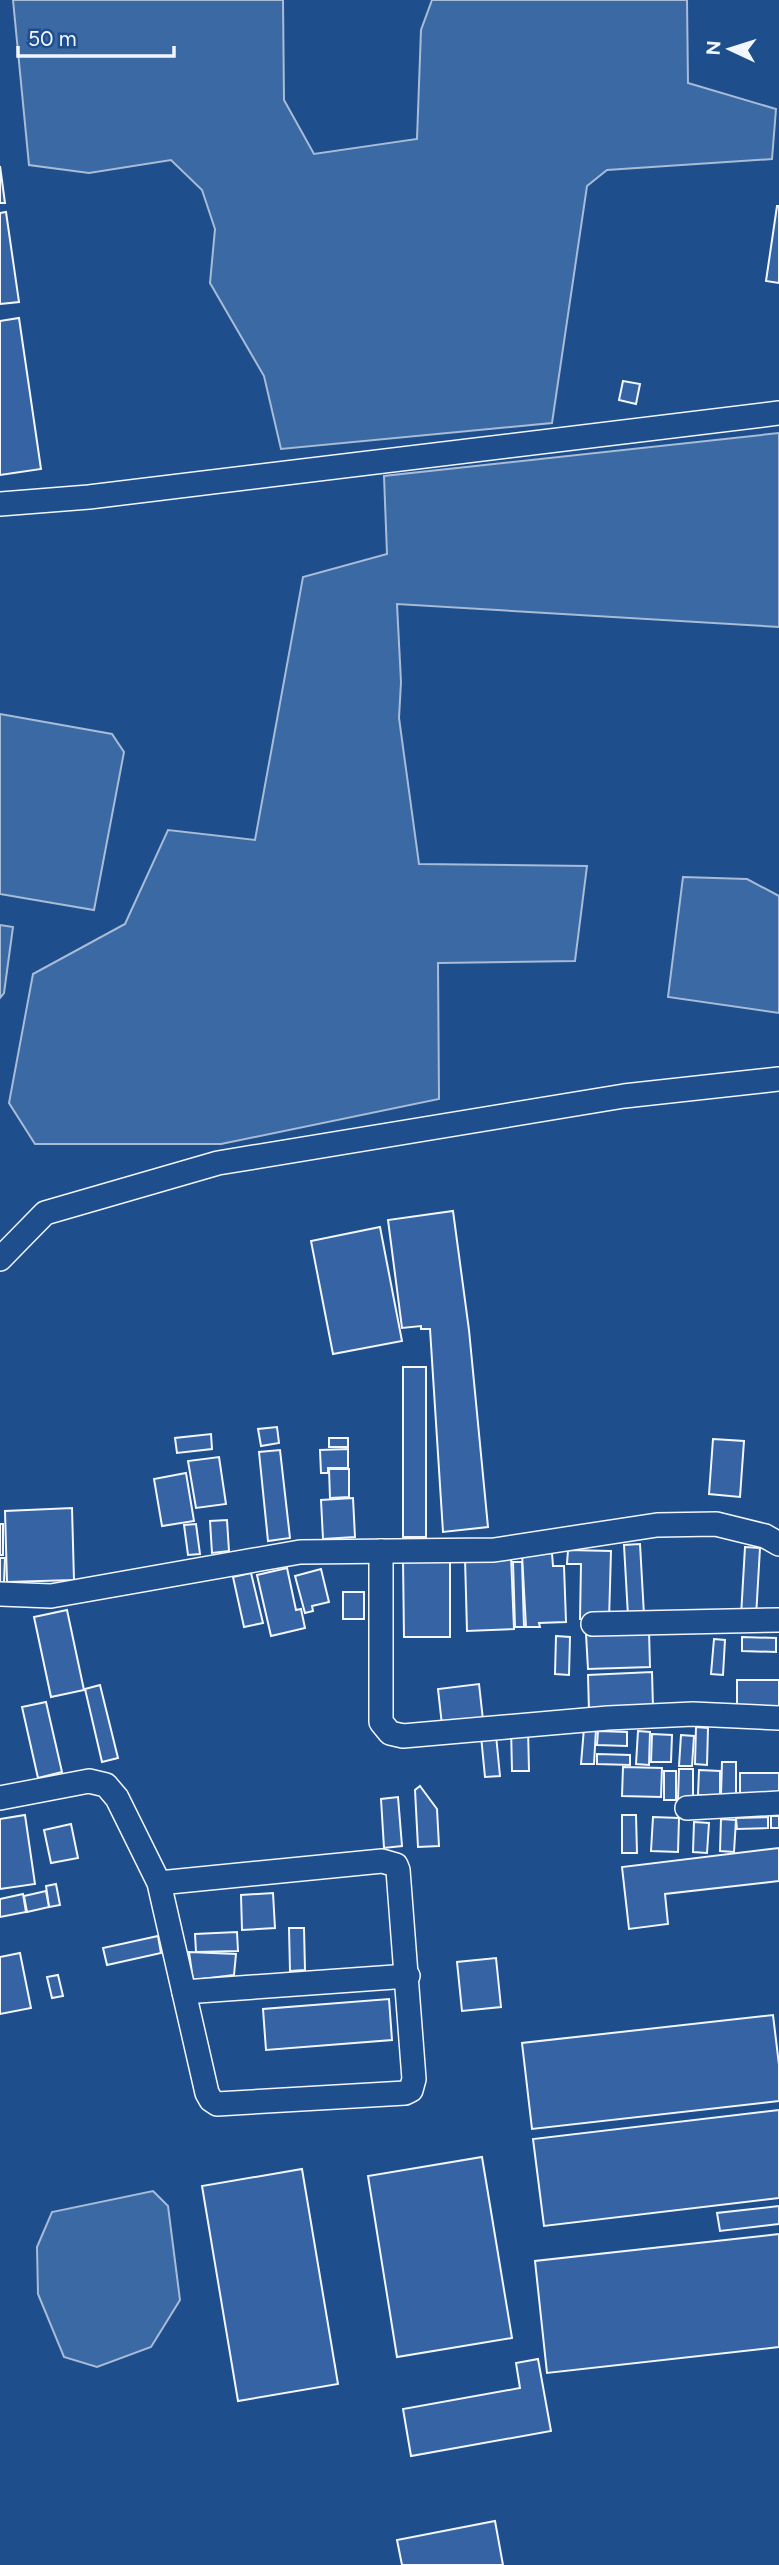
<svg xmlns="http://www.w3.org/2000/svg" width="779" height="2565" viewBox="0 0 779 2565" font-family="Figtree,sans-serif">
<rect width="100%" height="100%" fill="#1f4e8c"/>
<g fill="#3b69a3" stroke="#a8bbd7" stroke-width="2">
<path d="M 13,0 L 283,0 L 284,100 L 314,154 L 417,139 L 421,30 L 432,0 L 687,0 L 688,83 L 776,109 L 772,159 L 607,170 L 587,186 L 552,423 L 281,449 L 264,376 L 210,283 L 215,229 L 202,190 L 171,160 L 89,173 L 29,165 Z"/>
<path d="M 779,433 L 779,627 L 397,604 L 401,682 L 399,718 L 419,864 L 587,866 L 575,961 L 438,963 L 439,1099 L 221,1144 L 35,1144 L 9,1103 L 33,974 L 125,924 L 168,830 L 255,840 L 303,577 L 387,554 L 384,476 Z"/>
<path d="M 0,714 L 112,734 L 124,752 L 94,910 L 0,894 Z"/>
<path d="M 683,877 L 747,879 L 779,896 L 779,1013 L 668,997 Z"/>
<path d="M 0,925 L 13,927 L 4,993 L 0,998 Z"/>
<path d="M 153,2191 L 168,2206 L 180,2300 L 151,2347 L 97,2367 L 64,2357 L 38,2294 L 37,2247 L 52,2212 Z"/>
</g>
<g fill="#3563a3" stroke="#f2f6ff" stroke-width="2">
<path d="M 0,166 L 5,203 L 0,203 Z"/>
<path d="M 777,206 L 779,206 L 779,283 L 766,281 Z"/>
<path d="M 6,212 L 19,302 L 0,304 L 0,213 Z"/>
<path d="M 19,318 L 41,469 L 0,475 L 0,321 Z"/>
<path d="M 623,381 L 640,384 L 636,404 L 619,400 Z"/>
<path d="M 453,1211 L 469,1330 L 488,1527 L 443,1532 L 430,1329 L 421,1329 L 421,1326 L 402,1328 L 388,1220 Z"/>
<path d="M 380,1227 L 402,1341 L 333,1354 L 311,1241 Z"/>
<rect x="403" y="1367" width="23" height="170"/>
<path d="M 277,1427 L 279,1443 L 261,1446 L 258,1429 Z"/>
<path d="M 211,1434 L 212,1449 L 177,1453 L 175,1438 Z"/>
<rect x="329" y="1438" width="19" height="9"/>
<path d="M 713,1439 L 744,1441 L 740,1497 L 709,1494 Z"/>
<path d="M 348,1449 L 348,1468 L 328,1468 L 328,1473 L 321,1473 L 320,1450 Z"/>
<path d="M 280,1450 L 290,1538 L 268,1541 L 259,1452 Z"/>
<path d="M 219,1457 L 226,1504 L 196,1508 L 188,1461 Z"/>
<path d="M 329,1469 L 349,1469 L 349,1497 L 330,1498 Z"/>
<path d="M 186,1473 L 194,1521 L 162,1526 L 154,1479 Z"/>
<path d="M 353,1498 L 355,1537 L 323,1539 L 321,1500 Z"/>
<path d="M 72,1508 L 74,1580 L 7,1582 L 5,1511 Z"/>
<path d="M 227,1520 L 229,1551 L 212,1553 L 210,1521 Z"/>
<rect x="0" y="1524" width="3" height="31"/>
<path d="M 196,1524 L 200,1554 L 188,1555 L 184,1525 Z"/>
<path d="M 640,1544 L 644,1615 L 628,1616 L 624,1545 Z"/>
<path d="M 745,1547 L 760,1548 L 756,1617 L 741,1616 Z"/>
<path d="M 568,1550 L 611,1551 L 609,1620 L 580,1619 L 581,1564 L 567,1564 Z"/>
<path d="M 552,1553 L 553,1566 L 564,1566 L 566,1622 L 539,1623 L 540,1627 L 526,1627 L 522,1554 Z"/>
<path d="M 511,1556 L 514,1629 L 467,1631 L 465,1558 Z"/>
<path d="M 0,1558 L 5,1558 L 4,1582 L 0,1582 Z"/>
<path d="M 450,1559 L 450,1637 L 404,1637 L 403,1560 Z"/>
<path d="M 513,1562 L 522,1562 L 524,1627 L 515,1627 Z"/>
<path d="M 287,1568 L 296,1610 L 301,1609 L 305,1628 L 271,1636 L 257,1575 Z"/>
<path d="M 321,1569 L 329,1602 L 312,1606 L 313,1611 L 305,1613 L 295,1576 Z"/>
<path d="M 251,1573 L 263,1623 L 244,1627 L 233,1577 Z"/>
<rect x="343" y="1592" width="21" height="27"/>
<path d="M 67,1610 L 84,1690 L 51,1697 L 34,1617 Z"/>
<path d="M 649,1631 L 650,1667 L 588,1669 L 586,1634 Z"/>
<path d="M 556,1636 L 570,1637 L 569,1675 L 555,1674 Z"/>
<path d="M 742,1637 L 776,1638 L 776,1652 L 742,1651 Z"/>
<path d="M 714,1639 L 725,1640 L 723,1675 L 711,1674 Z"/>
<path d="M 652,1672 L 653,1708 L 589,1711 L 588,1675 Z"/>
<rect x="737" y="1680" width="42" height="29"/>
<path d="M 479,1684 L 483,1720 L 442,1725 L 438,1689 Z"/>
<path d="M 100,1685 L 118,1758 L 102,1762 L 85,1689 Z"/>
<path d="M 46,1702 L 62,1772 L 38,1778 L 22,1707 Z"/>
<path d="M 696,1727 L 708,1728 L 707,1765 L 695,1764 Z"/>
<path d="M 511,1728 L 528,1728 L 529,1771 L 512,1771 Z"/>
<path d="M 584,1728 L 596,1729 L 594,1764 L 581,1764 Z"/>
<path d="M 598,1731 L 627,1732 L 627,1746 L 597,1745 Z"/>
<path d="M 638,1731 L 650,1732 L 649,1765 L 636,1764 Z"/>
<path d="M 652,1734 L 672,1735 L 671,1762 L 651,1762 Z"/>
<path d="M 496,1735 L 500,1776 L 485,1777 L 481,1736 Z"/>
<path d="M 681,1735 L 694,1736 L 692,1766 L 679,1766 Z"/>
<path d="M 597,1754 L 630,1755 L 630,1765 L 597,1764 Z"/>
<path d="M 722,1762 L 736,1762 L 736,1795 L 721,1795 Z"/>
<path d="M 623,1767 L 662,1768 L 661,1797 L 622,1796 Z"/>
<path d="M 679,1769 L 693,1769 L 693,1799 L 678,1799 Z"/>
<path d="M 699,1770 L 720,1771 L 720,1796 L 698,1795 Z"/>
<rect x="664" y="1771" width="12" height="29"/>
<path d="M 740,1773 L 779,1773 L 779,1797 L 740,1798 Z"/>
<path d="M 420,1786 L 437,1809 L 439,1846 L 418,1847 L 415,1790 Z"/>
<path d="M 398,1797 L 402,1846 L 384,1848 L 381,1799 Z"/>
<path d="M 25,1815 L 35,1884 L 0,1889 L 0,1819 Z"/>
<path d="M 622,1815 L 636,1815 L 637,1853 L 622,1853 Z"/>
<rect x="771" y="1816" width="8" height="12"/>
<path d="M 653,1817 L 679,1818 L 678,1852 L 651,1851 Z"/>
<path d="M 768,1817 L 768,1828 L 737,1829 L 736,1818 Z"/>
<path d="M 721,1819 L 736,1820 L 734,1852 L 720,1851 Z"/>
<path d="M 694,1822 L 709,1823 L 707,1853 L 693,1852 Z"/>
<path d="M 71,1824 L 78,1858 L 51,1863 L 44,1830 Z"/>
<path d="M 779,1848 L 779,1881 L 665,1894 L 668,1924 L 629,1929 L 622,1867 Z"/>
<path d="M 56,1884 L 60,1905 L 49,1907 L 46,1886 Z"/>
<path d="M 46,1891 L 49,1907 L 27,1912 L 24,1896 Z"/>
<path d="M 273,1893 L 275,1928 L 242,1930 L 241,1895 Z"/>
<path d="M 23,1894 L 26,1912 L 0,1917 L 0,1899 Z"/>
<path d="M 289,1928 L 304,1928 L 305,1970 L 290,1971 Z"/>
<path d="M 237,1932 L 238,1951 L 196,1952 L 195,1934 Z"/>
<path d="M 158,1936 L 161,1953 L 107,1965 L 103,1948 Z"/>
<path d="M 189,1952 L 236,1954 L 234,1975 L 193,1980 Z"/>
<path d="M 20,1953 L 31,2008 L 0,2014 L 0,1957 Z"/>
<path d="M 496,1958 L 501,2007 L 462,2011 L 457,1962 Z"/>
<path d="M 58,1975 L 63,1996 L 52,1998 L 47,1977 Z"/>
<path d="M 389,1999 L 392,2040 L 266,2050 L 263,2009 Z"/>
<path d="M 773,2015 L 779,2065 L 779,2101 L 532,2129 L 522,2043 Z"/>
<path d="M 779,2110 L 779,2198 L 544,2226 L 533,2139 Z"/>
<path d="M 482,2157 L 512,2338 L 397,2357 L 368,2176 Z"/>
<path d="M 302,2169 L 338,2384 L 238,2401 L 202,2186 Z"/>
<path d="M 779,2206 L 779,2224 L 720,2231 L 717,2213 Z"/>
<path d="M 779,2234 L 779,2347 L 547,2373 L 535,2261 Z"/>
<path d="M 538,2359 L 551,2431 L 411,2456 L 403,2409 L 520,2388 L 516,2363 Z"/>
<path d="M 495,2521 L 503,2565 L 402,2565 L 397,2540 Z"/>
</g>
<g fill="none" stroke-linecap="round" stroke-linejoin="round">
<g stroke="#f2f6ff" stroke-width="26">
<g id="minor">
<path d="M 0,504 L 89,497 L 779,413"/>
<path d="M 0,1259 L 45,1213 L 218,1163 L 624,1096 L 779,1079"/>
<path d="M 381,1551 L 381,1722 L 390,1733 L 403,1736 L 608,1718 L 693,1714 L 779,1718"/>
<path d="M 0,1594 L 51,1596 L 300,1552 L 494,1550 L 657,1525 L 716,1524 L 765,1536 L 779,1544"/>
<path d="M 593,1624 L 779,1620"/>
<path d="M 0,1798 L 89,1781 L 106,1785 L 117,1798 L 159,1883 L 207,2093 L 211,2100 L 217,2104 L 405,2093 L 411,2090 L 414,2079 L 398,1870 L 396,1865 L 382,1861 L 159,1883"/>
<path d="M 687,1808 L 779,1803"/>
<path d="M 184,1992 L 408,1976"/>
</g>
</g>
<use href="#minor" stroke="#1f4e8c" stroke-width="23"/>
</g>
<g transform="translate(730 49) rotate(274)" stroke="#1f4e8c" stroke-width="5" paint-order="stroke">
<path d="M0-5L12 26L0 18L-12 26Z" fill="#f2f6ff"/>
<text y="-10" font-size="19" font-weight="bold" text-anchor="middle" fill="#f2f6ff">N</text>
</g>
<path d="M18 46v10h156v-10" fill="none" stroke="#f2f6ff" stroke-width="3.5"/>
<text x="28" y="46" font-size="21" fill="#f2f6ff" stroke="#1f4e8c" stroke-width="5" paint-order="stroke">50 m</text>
</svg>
